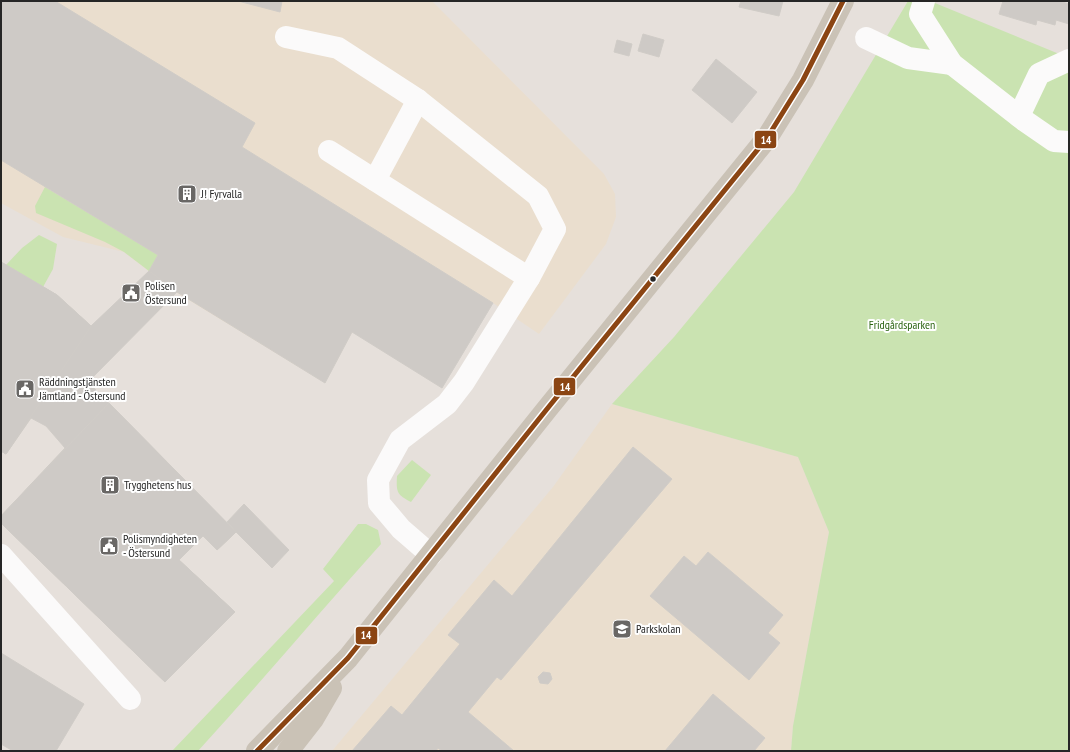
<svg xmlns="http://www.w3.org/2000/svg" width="1070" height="752" viewBox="0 0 1070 752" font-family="'PT Sans Narrow',sans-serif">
<rect width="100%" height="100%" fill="#e6e0db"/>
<g fill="#eadece">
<path d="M 1,1 L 432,1 L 604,174 L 615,194 L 616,217 L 606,244 L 539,334 L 493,303 L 404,248 L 352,332 L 325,383 L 177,293 L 124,252 L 63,237 L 1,203 Z"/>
<path d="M 612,404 L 798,457 L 829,532 L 793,726 L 791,751 L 332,751 L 553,487 Z"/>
</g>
<g fill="#cae3b1">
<path d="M 908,1 L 930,1 L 1069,58 L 1069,751 L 791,751 L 793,726 L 829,532 L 798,457 L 612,404 L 674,337 L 794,192 Z"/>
<path d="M 45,187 L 158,255 L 149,271 L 124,252 L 105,242 L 36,213 L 35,206 Z"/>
<path d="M 39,235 L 57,244 L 53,269 L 43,287 L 6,265 L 22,248 Z"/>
<path d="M 412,460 L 431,475 L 411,502 C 397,495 396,492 397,476 Z"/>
<path d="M 358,524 L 366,524 L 378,530 L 381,544 C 320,612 260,683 198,751 L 172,751 L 334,581 L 323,569 Z"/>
</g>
<g fill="#cecac6" stroke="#d0ccc7">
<path d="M 1,1 L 55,1 L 255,123 L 242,147 L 493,303 L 442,388 L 352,332 L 325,383 L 177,292 L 149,271 L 158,255 L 1,160 Z"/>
<path d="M 238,1 L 282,1 L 280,12 Z"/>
<path d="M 741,1 L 783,1 L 779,16 L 739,7 Z"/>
<path d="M 1003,1 L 1059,1 L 1069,4 L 1069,24 L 1056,20 L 1055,25 L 1037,20 L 1036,25 L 999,14 Z"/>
<path d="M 643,34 L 664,40 L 659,57 L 638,51 Z"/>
<path d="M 617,40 L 632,44 L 629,56 L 614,52 Z"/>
<path d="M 716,59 L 757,92 L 732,123 L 692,90 Z"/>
<path d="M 1,262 L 57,295 L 91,326 L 149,271 L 177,292 L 88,382 L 236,532 L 217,550 L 203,536 L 179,560 L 235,612 L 165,682 L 1,523 L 1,516 L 65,448 L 46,426 L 31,418 L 6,454 L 1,451 Z"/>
<path d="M 1,262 L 57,295 L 91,326 L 6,454 L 1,451 Z"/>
<path d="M 109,403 L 236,532 L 217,550 L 203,536 L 179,560 L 235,612 L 165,682 L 1,523 L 1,516 Z"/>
<path d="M 633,447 L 672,479 L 501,680 L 497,677 L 468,712 L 514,751 L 442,751 L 438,748 L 436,751 L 352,751 L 391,706 L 402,715 L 460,644 L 448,635 L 494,580 L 512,596 Z"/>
<path d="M 244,504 L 289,550 L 272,568 L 236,532 L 227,522 Z"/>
<path d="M 708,552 L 783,615 L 768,633 L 780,643 L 749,680 L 650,596 L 684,556 L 696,566 Z"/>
<path d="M 1,653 L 84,704 L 56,751 L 13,751 L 1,744 Z"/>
<path d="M 543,672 L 550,673 L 552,679 L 548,684 L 540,683 L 538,677 Z"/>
<path d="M 713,694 L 765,738 L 754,751 L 665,751 Z"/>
</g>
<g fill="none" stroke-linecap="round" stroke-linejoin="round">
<g stroke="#fbfafa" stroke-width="22">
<path d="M 924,1 L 920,14 L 952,64 L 1025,121 L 1054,141 L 1069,142"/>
<path d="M 286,37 L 338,48 L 418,100 L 538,196 L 555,229 L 529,278"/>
<path d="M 866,38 L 908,58 L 952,64"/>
<path d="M 1019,116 L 1039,74 L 1069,60"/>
<path d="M 329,151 L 529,278 L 464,382 L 447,404 L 400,440 L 378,480 L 379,503 L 401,529 L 431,555"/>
<path d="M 375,180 L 418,100"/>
<path d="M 1,555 L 130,699"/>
</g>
<g stroke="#cac2b6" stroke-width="22">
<path d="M 257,751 L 348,658 L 547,409 L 767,138 L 803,80 L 843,1"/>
<path d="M 288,751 L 313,719 L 331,688"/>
</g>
<g stroke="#fff" stroke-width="8">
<path id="bus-1" d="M 257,751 L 348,658 L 547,409 L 767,138 L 803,80 L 843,1"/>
</g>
<use href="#bus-1" stroke="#8b4513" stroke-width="5"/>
</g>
<defs>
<g id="building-square" transform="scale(1)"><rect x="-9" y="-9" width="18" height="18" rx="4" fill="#696765" stroke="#fff"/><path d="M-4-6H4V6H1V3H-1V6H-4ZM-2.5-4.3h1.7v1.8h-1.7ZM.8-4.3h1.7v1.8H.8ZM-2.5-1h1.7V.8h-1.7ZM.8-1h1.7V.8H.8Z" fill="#fff"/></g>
<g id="civic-square" transform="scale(1)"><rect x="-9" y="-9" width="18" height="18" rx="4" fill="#696765" stroke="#fff"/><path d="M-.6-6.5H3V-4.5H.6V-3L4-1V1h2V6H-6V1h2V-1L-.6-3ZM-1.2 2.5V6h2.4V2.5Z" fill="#fff"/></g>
<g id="school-square" transform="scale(1)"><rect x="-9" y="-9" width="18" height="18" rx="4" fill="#696765" stroke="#fff"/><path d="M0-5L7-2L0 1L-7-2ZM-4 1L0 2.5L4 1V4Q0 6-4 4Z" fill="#fff"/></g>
</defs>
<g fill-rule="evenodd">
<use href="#building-square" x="187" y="194"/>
<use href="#civic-square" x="131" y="293"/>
<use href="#civic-square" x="25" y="389"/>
<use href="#building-square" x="110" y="485"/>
<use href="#civic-square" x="109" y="546"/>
<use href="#school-square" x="622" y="629"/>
</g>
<circle fill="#262626" stroke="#fff" stroke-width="1.5" cx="653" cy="279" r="3.5"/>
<g text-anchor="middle" stroke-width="4" stroke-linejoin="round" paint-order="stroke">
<g font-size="12" fill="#262626" stroke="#fff" text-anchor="start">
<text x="201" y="198">J! Fyrvalla</text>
<text x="145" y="290">Polisen<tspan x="145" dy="14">Östersund</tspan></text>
<text x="39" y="386">Räddningstjänsten<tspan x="39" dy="14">Jämtland - Östersund</tspan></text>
<text x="124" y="489">Trygghetens hus</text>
<text x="123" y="543">Polismyndigheten<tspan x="123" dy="14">- Östersund</tspan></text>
<text x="636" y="633">Parkskolan</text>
</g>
<g font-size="12" fill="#2d6514" stroke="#fff">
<text x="902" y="329">Fridgårdsparken</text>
</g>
</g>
<g stroke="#fff" stroke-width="1.5">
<rect x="754" y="130" width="23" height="19" rx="4" fill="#8b4513"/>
<rect x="553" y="377" width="23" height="19" rx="4" fill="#8b4513"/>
<rect x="355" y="626" width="23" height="19" rx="4" fill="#8b4513"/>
</g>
<g font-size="11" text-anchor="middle" font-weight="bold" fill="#fff">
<text x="766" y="144">14</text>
<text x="565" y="391">14</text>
<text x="366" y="639">14</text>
</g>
<rect width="1070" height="752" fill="none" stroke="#262626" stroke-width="4"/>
</svg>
